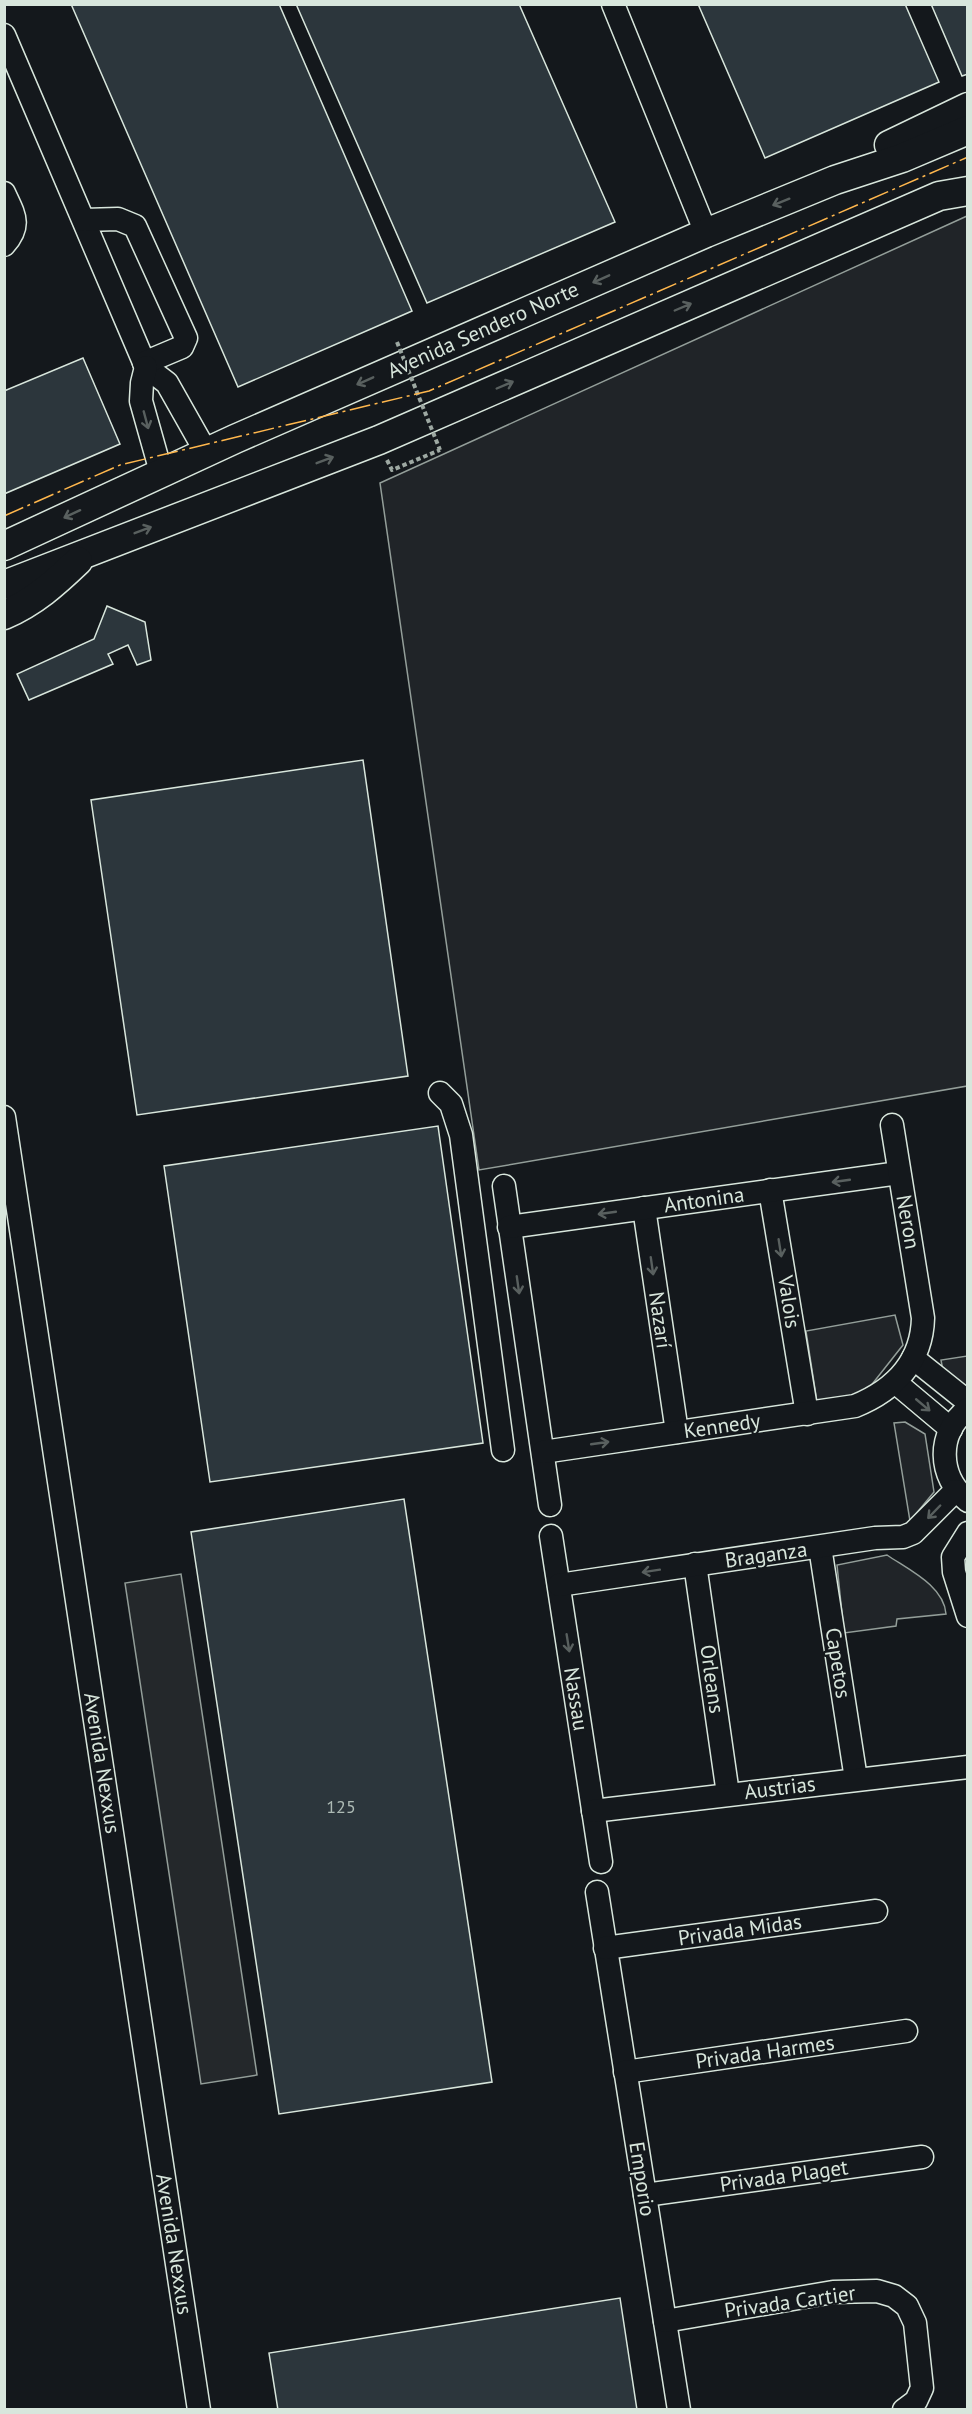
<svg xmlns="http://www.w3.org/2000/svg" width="972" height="2414" viewBox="0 0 972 2414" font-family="'PT Sans',sans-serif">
<rect width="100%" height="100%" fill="#14181c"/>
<g fill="#202428" stroke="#939e99" stroke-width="1.5">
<path d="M 967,216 L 967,1086 L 479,1170 L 380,483 Z"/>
<path d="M 895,1315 L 903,1345 L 862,1397 L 817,1402 L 806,1331 Z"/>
<path d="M 967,1356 L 967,1386 L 964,1387 L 943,1371 L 941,1360 Z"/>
<path d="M 905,1422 L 925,1434 L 934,1492 L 910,1521 L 894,1423 Z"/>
<path d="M 887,1555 C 909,1570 944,1586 946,1614 L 897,1619 L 896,1626 L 844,1633 L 837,1565 Z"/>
</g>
<path fill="#24282b" stroke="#939e99" stroke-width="1.5" d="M 181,1574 L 257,2075 L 201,2084 L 125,1583 Z"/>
<g fill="#2c363c" stroke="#d8e6dc" stroke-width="1.5">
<path d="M 71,4 L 279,4 L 412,311 L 238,387 Z"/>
<path d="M 296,4 L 519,4 L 615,222 L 427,303 Z"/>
<path d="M 698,4 L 905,4 L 939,82 L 765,158 Z"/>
<path d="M 931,4 L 968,4 L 968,74 L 962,76 Z"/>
<path d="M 83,358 L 120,444 L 4,494 L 4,391 Z"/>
<path d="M 107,606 L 145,622 L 151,660 L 137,665 L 128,645 L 108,654 L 113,664 L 29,700 L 17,674 L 94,639 Z"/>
<path d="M 363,760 L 408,1076 L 137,1115 L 91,800 Z"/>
<path d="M 438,1126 L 483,1443 L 210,1482 L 164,1166 Z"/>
<path d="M 404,1499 L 492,2082 L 279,2114 L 191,1532 Z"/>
<path d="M 620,2298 L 637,2410 L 278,2410 L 269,2353 Z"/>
</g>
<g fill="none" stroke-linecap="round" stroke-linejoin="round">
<g stroke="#d8e6dc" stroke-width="25">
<g id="minor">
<path d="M 613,4 L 706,233"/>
<path d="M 4,35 L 146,367 L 167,383 L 206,452"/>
<path d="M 4,193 C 14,215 22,225 4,245"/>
<path d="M 84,220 L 118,219 L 135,226 L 186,338 L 182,347 L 144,363"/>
<path d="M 146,367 L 142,383 L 141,401 L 161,472"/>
<path d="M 440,1093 L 451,1104 L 461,1135 L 503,1450"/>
<path d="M 4,1117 L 199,2410"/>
<path d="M 504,1186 L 550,1505"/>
<path d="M 770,1190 L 807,1414"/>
<path d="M 644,1208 L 677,1432"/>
<path d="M 509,1227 L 899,1173"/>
<path d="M 913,1358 L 968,1402"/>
<path d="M 895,1382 L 951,1429"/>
<path d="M 968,1409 C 936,1433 938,1477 968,1501"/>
<path d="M 543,1452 L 855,1406 C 894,1390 922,1362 923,1318 L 892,1125"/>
<path d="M 968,1533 L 953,1557 L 954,1572 L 968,1616"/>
<path d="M 551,1536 L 601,1862"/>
<path d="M 820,1547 L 856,1779"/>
<path d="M 695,1564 L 728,1794"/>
<path d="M 559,1585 L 875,1538 L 903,1537 L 913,1533 L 955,1491"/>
<path d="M 593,1811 L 968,1767"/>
<path d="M 597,1892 L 679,2410"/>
<path d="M 605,1948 L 876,1911"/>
<path d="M 625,2072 L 906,2031"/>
<path d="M 645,2195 L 922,2157"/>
<path d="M 665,2321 L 833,2292 L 877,2291 L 894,2296 L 907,2306 L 915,2323 L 922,2388 L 916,2401 L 904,2410"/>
</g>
</g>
<g stroke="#d8e6dc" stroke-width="31">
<g id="major">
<path d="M 889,145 L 968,107"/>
<path d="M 4,546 L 235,439 L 706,233 L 835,180 L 902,158 L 968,130"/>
<path d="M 4,585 L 379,440 L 939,196 L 968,191"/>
<path d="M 4,615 C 34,602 55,583 78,561"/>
</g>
</g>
<path stroke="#9da8a2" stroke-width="4" stroke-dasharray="4.5 3" stroke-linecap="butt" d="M 387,460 L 392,470 L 440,450"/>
<use href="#minor" stroke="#14181c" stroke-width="22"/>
<use href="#major" stroke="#14181c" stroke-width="28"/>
<path stroke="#9da8a2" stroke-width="4" stroke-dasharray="4.5 3" stroke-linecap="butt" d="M 397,342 L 440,450"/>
<path stroke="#ffb74d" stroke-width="1.5" stroke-dasharray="21 4.5 3 4.5" stroke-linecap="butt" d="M 4,516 L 120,465 L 429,391 L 968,157"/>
</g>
<defs><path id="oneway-shaft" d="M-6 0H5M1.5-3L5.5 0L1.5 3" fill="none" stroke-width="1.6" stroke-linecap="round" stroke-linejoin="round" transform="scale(1.5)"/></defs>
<g stroke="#59605f">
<use href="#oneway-shaft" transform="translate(781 202) rotate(158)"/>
<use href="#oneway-shaft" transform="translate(601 279) rotate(156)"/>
<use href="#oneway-shaft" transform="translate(683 307) rotate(-23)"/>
<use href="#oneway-shaft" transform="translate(365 381) rotate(156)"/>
<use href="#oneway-shaft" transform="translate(505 385) rotate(-23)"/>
<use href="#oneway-shaft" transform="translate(146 420) rotate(75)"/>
<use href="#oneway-shaft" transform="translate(325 460) rotate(-21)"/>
<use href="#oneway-shaft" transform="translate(72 514) rotate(155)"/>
<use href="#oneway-shaft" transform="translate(143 530) rotate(-21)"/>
<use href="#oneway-shaft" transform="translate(841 1181) rotate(172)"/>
<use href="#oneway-shaft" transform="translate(607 1213) rotate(172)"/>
<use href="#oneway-shaft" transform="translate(780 1248) rotate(81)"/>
<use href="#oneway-shaft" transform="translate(652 1266) rotate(82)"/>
<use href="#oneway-shaft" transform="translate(518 1285) rotate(82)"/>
<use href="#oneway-shaft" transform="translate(923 1405) rotate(40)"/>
<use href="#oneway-shaft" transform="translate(600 1443) rotate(-8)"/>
<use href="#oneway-shaft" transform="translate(934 1512) rotate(134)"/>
<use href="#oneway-shaft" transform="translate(651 1571) rotate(171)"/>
<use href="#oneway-shaft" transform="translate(568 1643) rotate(81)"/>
</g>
<g text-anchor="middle" stroke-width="4.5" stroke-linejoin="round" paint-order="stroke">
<g font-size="18" fill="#adbab4">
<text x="341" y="1813">125</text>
</g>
<g font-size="21" fill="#d8e6dc" stroke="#14181c">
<text transform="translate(483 330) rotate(-24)" y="7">Avenida Sendero Norte</text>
<text transform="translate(704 1200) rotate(-8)" y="7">Antonina</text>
<text transform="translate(908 1222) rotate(80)" y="7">Neron</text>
<text transform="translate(789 1302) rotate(81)" y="7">Valois</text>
<text transform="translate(660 1320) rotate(82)" y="7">Nazarí</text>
<text transform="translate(722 1426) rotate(-8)" y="7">Kennedy</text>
<text transform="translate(766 1555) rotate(-8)" y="7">Braganza</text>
<text transform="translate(838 1663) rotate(81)" y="7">Capetos</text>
<text transform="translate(712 1679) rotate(82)" y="7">Orleans</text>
<text transform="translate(576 1699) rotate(81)" y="7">Nassau</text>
<text transform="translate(102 1763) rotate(81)" y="7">Avenida Nexxus</text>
<text transform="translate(780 1788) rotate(-7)" y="7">Austrias</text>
<text transform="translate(740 1930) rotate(-8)" y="7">Privada Midas</text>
<text transform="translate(765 2052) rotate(-8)" y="7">Privada Harmes</text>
<text transform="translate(784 2176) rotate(-8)" y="7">Privada Plaget</text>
<text transform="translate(642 2179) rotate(81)" y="7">Emporio</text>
<text transform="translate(174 2244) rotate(81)" y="7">Avenida Nexxus</text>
<text transform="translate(790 2302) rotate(-8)" y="7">Privada Cartier</text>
</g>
</g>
<rect width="972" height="2414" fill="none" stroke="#d8e6dc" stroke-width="12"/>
</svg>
